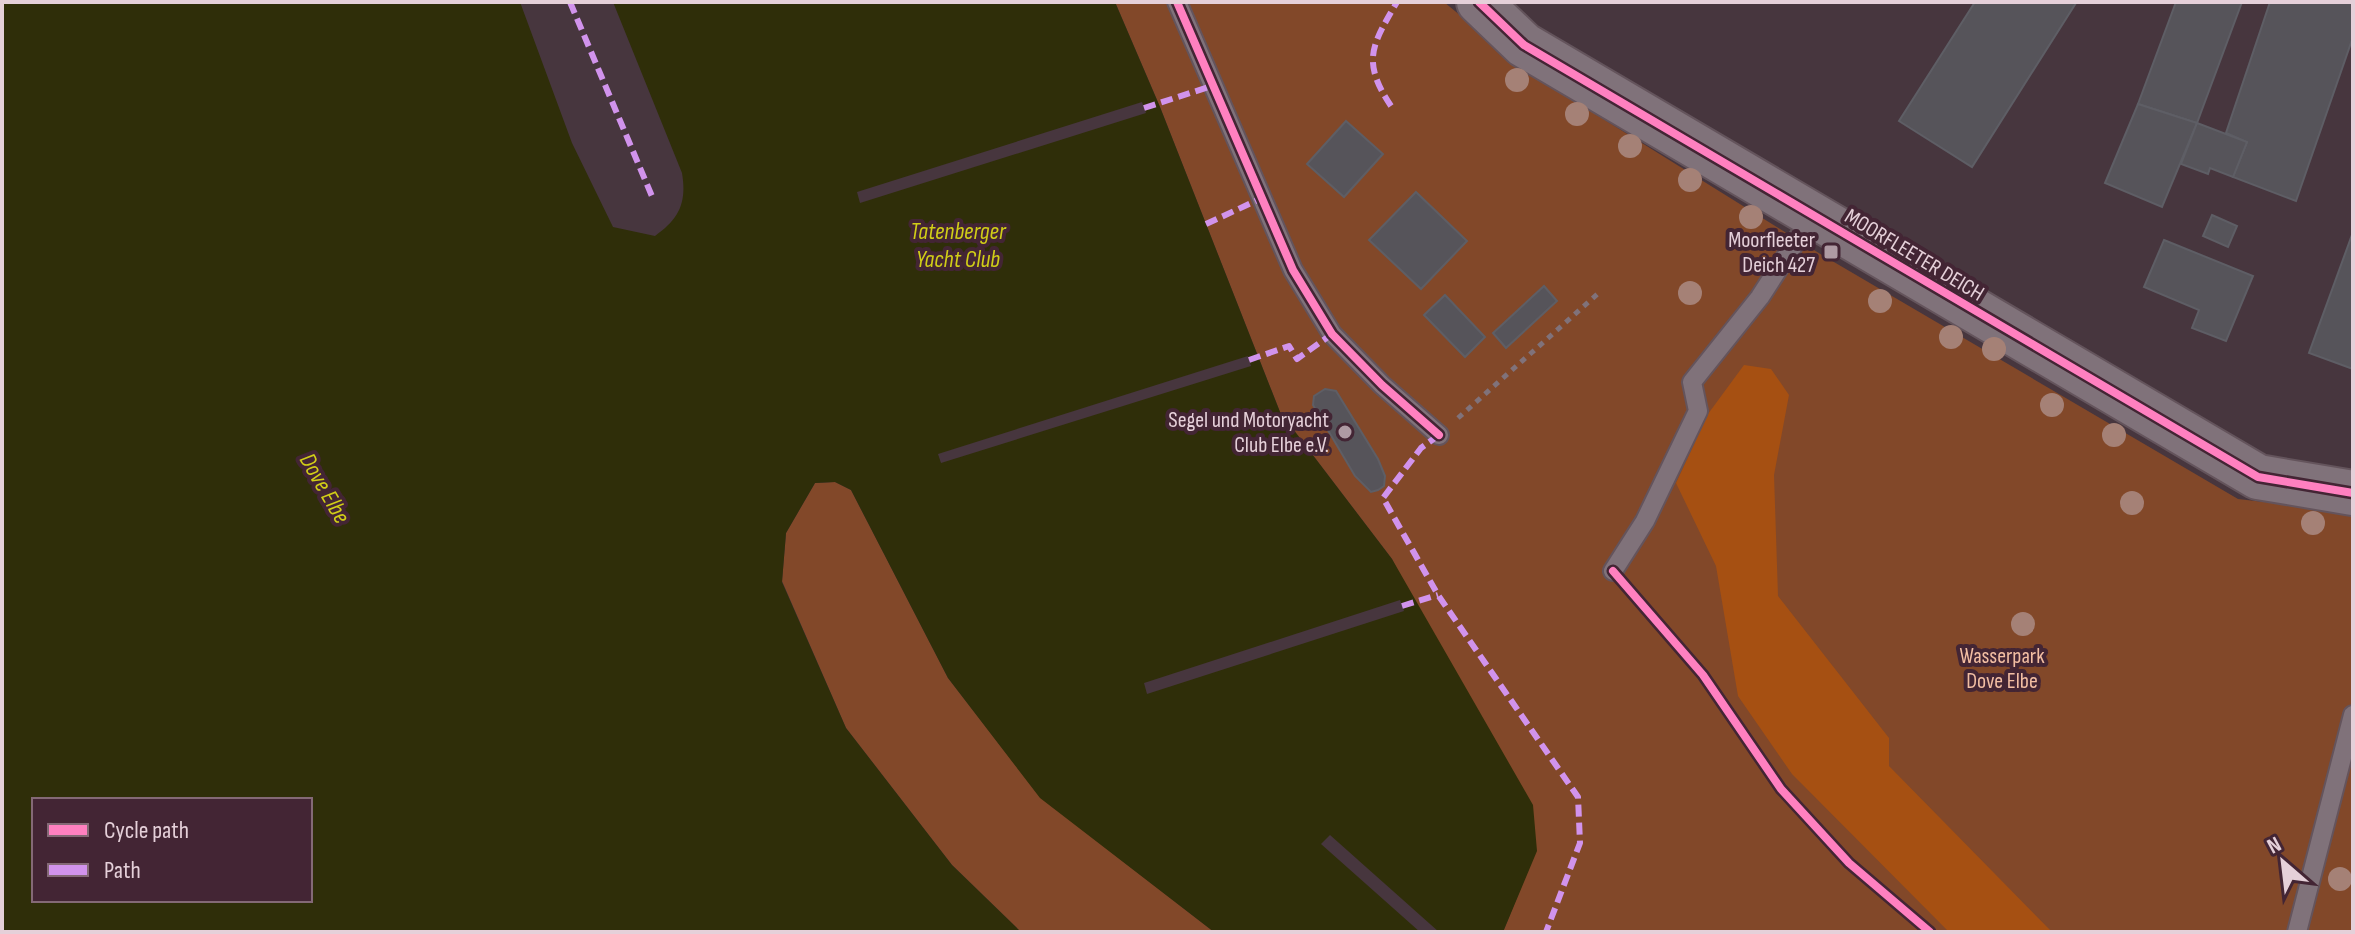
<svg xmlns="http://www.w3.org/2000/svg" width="2355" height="934" viewBox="0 0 2355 934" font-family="'Sofia Sans Condensed',sans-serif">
<rect width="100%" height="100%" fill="#47363e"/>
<g fill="#824829">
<path d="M 1115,2 L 1444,2 L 1531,74 L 1822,255 L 2238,499 L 2353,512 L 2353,932 L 1503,932 L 1536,851 L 1392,559 L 1280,412 L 1160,107 Z"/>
<path d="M 835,482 L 851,490 L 948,678 L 1040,797 L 1214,932 L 1021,932 L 952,865 L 846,728 L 782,581 L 786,533 L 815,483 Z"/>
</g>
<path fill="#a65012" d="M 1744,365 L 1771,369 L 1789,395 L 1774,475 L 1778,596 L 1889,738 L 1889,766 L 2052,932 L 1949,932 L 1792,774 L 1738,696 L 1716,566 L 1676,483 L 1708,414 Z"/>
<path fill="#2f2e09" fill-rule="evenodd" d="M 2,2 L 520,2 L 572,143 L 613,227 L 655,236 C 679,219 687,203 682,173 L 613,2 L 1115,2 L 1160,107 L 1280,412 L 1392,559 L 1533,805 L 1537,851 L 1503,932 L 1214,932 L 1040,798 L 948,678 L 851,490 L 835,482 L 815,483 L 786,533 L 782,582 L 846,728 L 952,865 L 1021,932 L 2,932 ZM 34,800 L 310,800 L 310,900 L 34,900 Z"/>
<g fill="#47363e">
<path d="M 1142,102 L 1146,113 L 860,203 L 857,192 Z"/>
<path d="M 1248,356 L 1251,366 L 941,463 L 938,454 Z"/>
<path d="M 1400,600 L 1404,611 L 1147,694 L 1144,683 Z"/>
<path d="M 1330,835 L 1439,932 L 1420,932 L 1321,844 Z"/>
</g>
<g fill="#56545a" stroke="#5e5e65" stroke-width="2">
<path d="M 1975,2 L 2076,3 L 1972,167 L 1899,121 Z"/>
<path d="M 2176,2 L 2242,2 L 2197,123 L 2138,104 Z"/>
<path d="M 2270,2 L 2353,2 L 2353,37 L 2296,201 L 2233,177 L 2247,142 L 2226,133 Z"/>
<path d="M 2138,104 L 2197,123 L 2162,207 L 2105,183 Z"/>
<path d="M 1346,121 L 1383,154 L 1344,197 L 1307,164 Z"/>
<path d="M 2197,123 L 2247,142 L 2233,177 L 2210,168 L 2208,174 L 2181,164 Z"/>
<path d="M 1416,192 L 1467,241 L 1421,289 L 1369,240 Z"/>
<path d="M 2212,215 L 2237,226 L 2228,247 L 2203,236 Z"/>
<path d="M 2353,232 L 2353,369 L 2309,353 Z"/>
<path d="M 2164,240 L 2253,276 L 2226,341 L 2192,328 L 2199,310 L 2144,287 Z"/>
<path d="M 1544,286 L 1557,301 L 1506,348 L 1493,333 Z"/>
<path d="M 1445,295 L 1485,337 L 1465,357 L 1424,315 Z"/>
<path d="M 1325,389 L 1336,391 L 1378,459 L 1385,476 L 1384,486 L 1378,490 L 1371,492 L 1355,476 L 1313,405 L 1314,396 Z"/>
</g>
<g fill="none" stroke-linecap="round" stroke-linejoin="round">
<g stroke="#64545c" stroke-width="22">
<g id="service">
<path d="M 1177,2 L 1293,270 L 1332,334 L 1382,385 L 1439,435"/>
<path d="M 1613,571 L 1645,521 L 1698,411 L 1692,382 L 1760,297 L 1813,215"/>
<path d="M 2297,932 L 2353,715"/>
</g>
</g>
<g stroke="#64545c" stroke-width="48">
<path id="tertiary" d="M 1479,2 L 1524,45 L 2258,477 L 2353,493"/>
</g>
<g stroke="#80727a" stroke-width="5" stroke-dasharray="6 6" stroke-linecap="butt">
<path d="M 1458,418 L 1601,291"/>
<path d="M 1631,592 L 1703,675 L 1781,789 L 1849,863 L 1930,932"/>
</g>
<use href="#service" stroke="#80727a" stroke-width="18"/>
<use href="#tertiary" stroke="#80727a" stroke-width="44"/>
<g stroke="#d193ec" stroke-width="6" stroke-dasharray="12 6" stroke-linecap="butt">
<path d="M 570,2 L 654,201"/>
<path d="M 1391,106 C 1361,61 1372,45 1397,2"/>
<path d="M 1144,108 L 1212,86"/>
<path d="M 1206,224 L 1260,199"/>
<path d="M 1249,360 L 1289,346 L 1297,359 L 1332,334"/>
<path d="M 1439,435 L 1421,448 L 1383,498 L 1438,595 L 1578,797 L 1580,843 L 1546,932"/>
<path d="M 1402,606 L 1438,595"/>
</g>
<g stroke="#432534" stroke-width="13">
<g id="cycleway">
<path d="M 1177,2 L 1293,270 L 1332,334 L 1382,385 L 1439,435"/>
<path d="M 1479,2 L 1524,45 L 2258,477 L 2353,493"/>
<path d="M 1613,571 L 1703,675 L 1781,789 L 1849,863 L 1930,932"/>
</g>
</g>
<use href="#cycleway" stroke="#ff80c0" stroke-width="8"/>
</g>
<g fill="#a58176">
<circle cx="1517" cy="80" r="12"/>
<circle cx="1577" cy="114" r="12"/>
<circle cx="1630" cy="146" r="12"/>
<circle cx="1690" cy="180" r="12"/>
<circle cx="1751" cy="217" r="12"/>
<circle cx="1690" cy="293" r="12"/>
<circle cx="1880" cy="301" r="12"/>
<circle cx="1951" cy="337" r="12"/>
<circle cx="1994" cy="349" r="12"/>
<circle cx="2052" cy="405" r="12"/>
<circle cx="2114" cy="435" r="12"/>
<circle cx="2132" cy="503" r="12"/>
<circle cx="2313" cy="523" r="12"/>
<circle cx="2023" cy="624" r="12"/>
<circle cx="2340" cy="879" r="12"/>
</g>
<g fill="#ae9aa3" stroke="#432534" stroke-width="3">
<rect x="1823" y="244" width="16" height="16" rx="4"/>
<circle cx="1345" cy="432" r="8"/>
</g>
<g text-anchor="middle" stroke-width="8" stroke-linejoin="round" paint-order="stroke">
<g font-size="22" fill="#e5d0d9" stroke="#432534" text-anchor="end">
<text x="1815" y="247">Moorfleeter<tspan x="1815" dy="25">Deich 427</tspan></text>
<text x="1329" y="427">Segel und Motoryacht<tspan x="1329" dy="25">Club Elbe e.V.</tspan></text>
</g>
<g font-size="22" fill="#e5d0d9" stroke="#432534">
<text transform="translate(1915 254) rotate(31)" y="8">MOORFLEETER DEICH</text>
</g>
<g font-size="22" fill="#f2bea3" stroke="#432534">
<text x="2002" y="663">Wasserpark<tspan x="2002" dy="25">Dove Elbe</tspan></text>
</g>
<g font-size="24" font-style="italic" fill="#d1ce17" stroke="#432534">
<text x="958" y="239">Tatenberger<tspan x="958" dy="28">Yacht Club</tspan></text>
<text transform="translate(325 488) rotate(60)" y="8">Dove Elbe</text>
</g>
</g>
<rect width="2355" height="934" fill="none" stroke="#e5d0d9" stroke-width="8"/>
<rect x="32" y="798" width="280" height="104" fill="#432534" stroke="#846976" stroke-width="2"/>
<rect x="48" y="824" width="40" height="12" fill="#ff80c0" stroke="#846976" stroke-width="2"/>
<text x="104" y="838" font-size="24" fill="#e5d0d9">Cycle path</text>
<rect x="48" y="864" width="40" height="12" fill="#d193ec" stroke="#846976" stroke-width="2"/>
<text x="104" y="878" font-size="24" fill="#e5d0d9">Path</text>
<g transform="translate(2283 862) rotate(332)" stroke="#432534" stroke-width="6" paint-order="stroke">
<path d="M0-6L14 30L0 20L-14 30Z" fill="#e5d0d9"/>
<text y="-12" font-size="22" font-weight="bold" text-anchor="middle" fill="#e5d0d9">N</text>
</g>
</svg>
